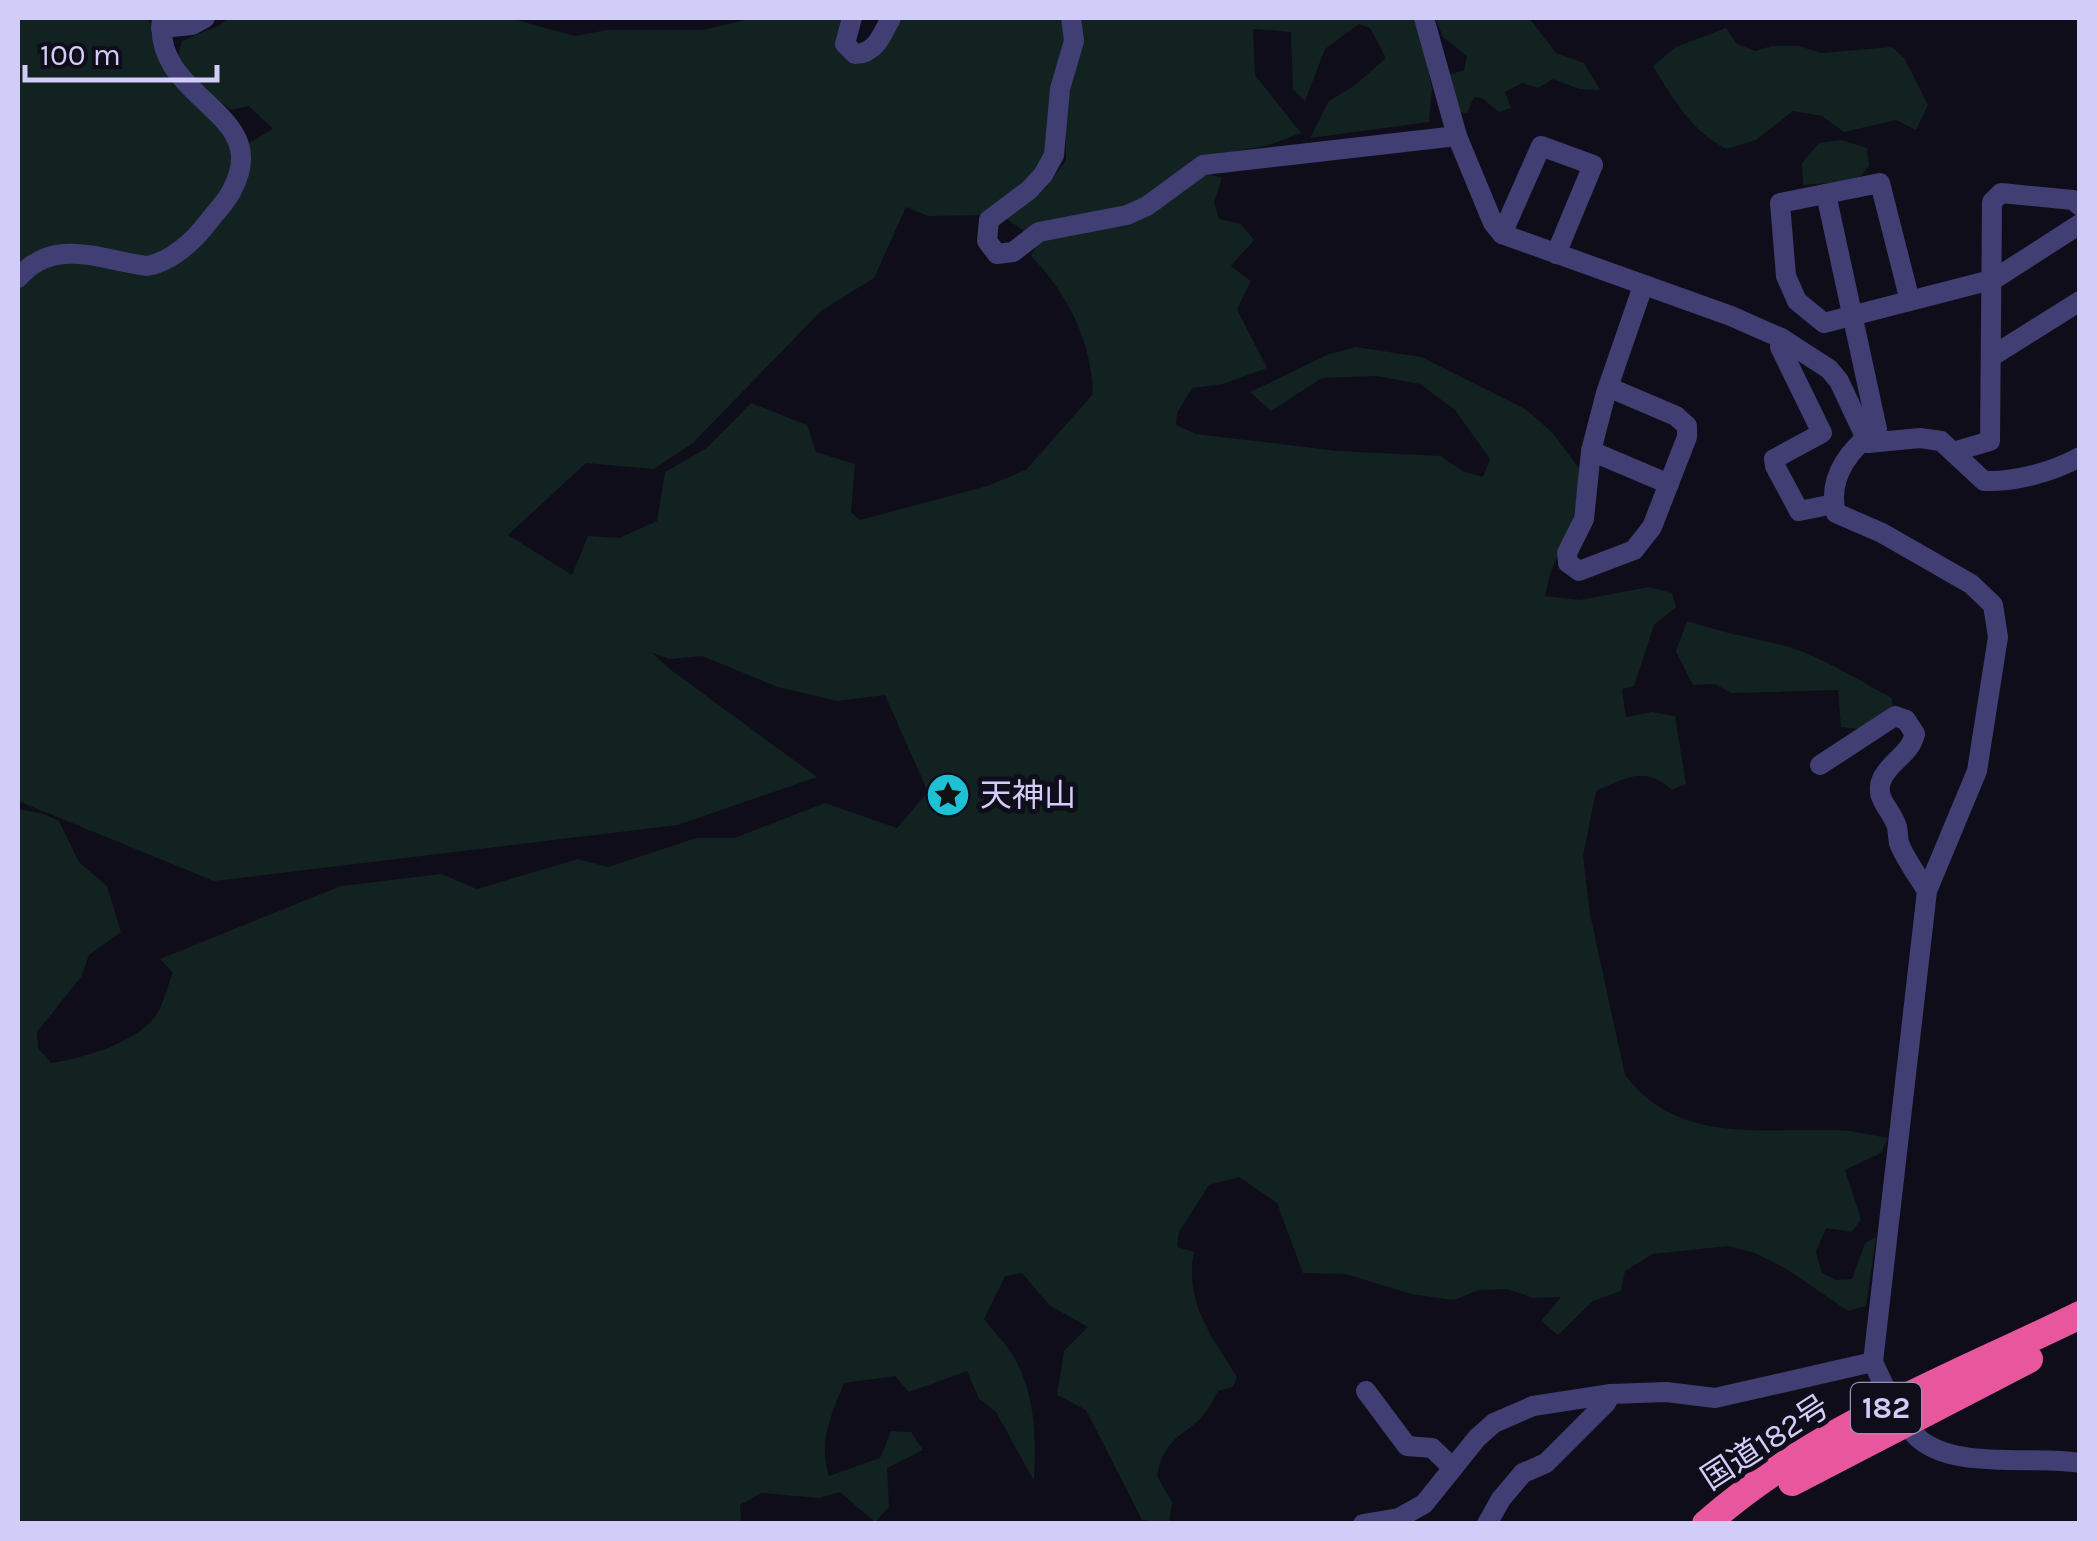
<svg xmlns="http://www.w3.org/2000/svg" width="2097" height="1541" viewBox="0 0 2097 1541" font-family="Karla,'Noto Sans JP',sans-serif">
<rect width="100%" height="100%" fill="#0f0d19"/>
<g fill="#112221" fill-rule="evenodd">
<path d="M 18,18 L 147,18 L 178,56 L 182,41 L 220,25 L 229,18 L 509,18 L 575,36 L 607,30 L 703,30 L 754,18 L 848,18 L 835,48 C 850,63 857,65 877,58 L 900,18 L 1061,18 L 1065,43 L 1049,155 L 1024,190 L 988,215 L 928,216 L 906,207 L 874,278 L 821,311 L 693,443 L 654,469 L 586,463 L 508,535 L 572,575 L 588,536 L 619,538 L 657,521 L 665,472 L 707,448 L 751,403 L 807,425 L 816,452 L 855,464 L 851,512 L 860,520 L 987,486 L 1026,470 L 1093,394 C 1091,340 1068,294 1031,256 L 1038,243 L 1206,173 L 1222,178 L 1214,202 L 1219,219 L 1241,224 L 1254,240 L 1231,266 L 1251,281 L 1237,309 L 1267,368 L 1223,384 L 1192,388 L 1177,413 L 1176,425 L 1196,434 L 1338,451 L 1441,456 L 1462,471 L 1483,477 L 1490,459 L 1455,410 L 1420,384 L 1376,376 L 1322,378 L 1271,411 L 1250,392 L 1329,354 L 1356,347 L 1421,357 L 1525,409 L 1552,432 L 1581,471 L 1573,518 L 1550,574 L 1545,596 L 1580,600 L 1649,587 L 1672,593 L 1676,607 L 1654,625 L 1634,686 L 1622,689 L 1626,717 L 1652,712 L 1675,716 L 1686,784 L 1672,790 C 1644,765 1627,778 1596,791 L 1583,856 L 1590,914 L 1625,1075 C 1677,1144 1758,1128 1834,1130 C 1851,1130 1870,1135 1888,1138 L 1881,1153 L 1845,1170 L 1861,1219 L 1852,1232 L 1826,1228 L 1816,1252 L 1822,1273 L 1837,1280 L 1852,1279 L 1865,1243 L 1876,1237 L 1866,1306 L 1848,1311 L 1785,1268 L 1755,1253 L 1728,1246 L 1653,1254 L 1625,1271 L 1621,1291 L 1593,1301 L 1558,1335 L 1541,1321 L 1561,1297 L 1533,1298 L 1507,1289 L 1479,1290 L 1454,1300 L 1411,1294 L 1346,1274 L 1303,1273 L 1277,1203 L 1239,1177 L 1209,1185 L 1179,1232 L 1177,1247 L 1194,1252 C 1184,1302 1212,1337 1237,1377 L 1233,1387 L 1218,1391 C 1213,1400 1208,1411 1200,1419 C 1175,1441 1164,1441 1157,1476 L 1172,1502 L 1169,1523 L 1142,1520 L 1086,1410 L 1057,1395 L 1064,1351 L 1088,1327 L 1049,1305 L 1022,1273 L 1005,1276 L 984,1319 C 993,1331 1006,1343 1014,1357 C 1036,1396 1036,1438 1034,1481 L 996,1412 L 979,1399 L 967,1371 L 909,1392 L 895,1376 L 844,1383 C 831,1415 818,1442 829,1476 L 880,1458 L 891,1431 L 911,1432 L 923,1450 L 887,1468 L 889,1507 L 875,1522 L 840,1492 L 819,1498 L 761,1493 L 740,1505 L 741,1524 L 18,1523 L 18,809 L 44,814 L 59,821 L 79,862 L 107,886 L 121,932 L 89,955 L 81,977 L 37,1032 L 38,1048 L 51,1063 C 83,1058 133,1044 154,1018 C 163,1007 167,986 173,973 L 160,959 L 341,886 L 441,874 L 477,889 L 578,859 L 608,867 L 696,838 L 734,838 L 825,803 L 897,828 L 928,792 L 885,695 L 837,701 L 778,687 L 702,656 L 669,659 L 651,652 L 671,670 L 817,777 L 678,825 L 214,881 L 18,801 ZM 210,94 L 231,110 L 249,106 L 273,129 L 249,143 L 247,162 Z"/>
<path d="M 1077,18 L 1417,18 L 1432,89 L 1429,122 L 1310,138 L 1328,102 L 1355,85 L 1386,58 L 1370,28 L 1359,24 L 1325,49 L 1305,101 L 1293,90 L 1291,32 L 1253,29 L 1255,75 L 1301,133 L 1270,145 L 1202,157 L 1136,207 L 1024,231 L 1004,217 L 1046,188 L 1066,160 L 1066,91 Z"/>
<path d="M 1435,18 L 1529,18 L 1556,53 L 1584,63 L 1600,90 L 1579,89 L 1553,79 L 1538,88 L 1522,83 L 1505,92 L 1511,108 L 1499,112 L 1482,98 L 1474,97 L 1467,113 L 1457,112 L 1446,76 L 1464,70 L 1467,56 L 1443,37 Z"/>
<path d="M 1726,28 L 1737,44 L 1755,51 L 1772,46 L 1799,46 L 1821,53 L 1892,47 L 1904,58 L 1928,105 L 1916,130 L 1896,120 L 1844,132 L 1822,116 L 1793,111 L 1756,140 L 1727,149 C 1692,132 1673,99 1653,66 L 1676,47 Z"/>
<path d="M 1842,140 L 1867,148 L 1869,166 L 1857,181 L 1803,185 L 1802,163 L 1819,143 Z"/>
<path d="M 1687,621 C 1717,631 1747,637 1778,644 C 1819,654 1856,679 1892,698 L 1893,713 L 1862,729 L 1841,727 L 1838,690 L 1731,693 L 1715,684 L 1693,685 L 1676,651 Z"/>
</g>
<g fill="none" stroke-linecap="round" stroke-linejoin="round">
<g stroke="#403e72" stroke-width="20">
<path d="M 852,18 L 845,44 L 855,54 C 876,54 882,34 891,18"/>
<path d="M 1071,18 L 1074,41 L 1060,89 L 1054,155 L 1043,175 L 1029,190 L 989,220 L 987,241 L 997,254 L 1013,252 L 1039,232 L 1127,215 L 1147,206 L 1203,165 L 1457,136"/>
<path d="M 1424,18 L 1457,136 L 1493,223 L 1502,234 L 1731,316 L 1781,338 L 1829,369 L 1839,381 L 1868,443 L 1920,438 L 1941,441 L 1984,481 C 2016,482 2052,472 2080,457"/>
<path d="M 161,28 L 192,25 L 205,18"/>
<path d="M 1826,194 L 1877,429 C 1850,449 1827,477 1836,513 L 1882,533 L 1971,584 L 1993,605 L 1998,637 L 1977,771 L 1927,891 L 1873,1362 C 1885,1387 1896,1417 1917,1437 C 1953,1471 2033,1455 2080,1463"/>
<path d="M 1502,234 L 1541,146 L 1593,165 L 1556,254"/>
<path d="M 18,278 C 54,236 100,260 147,266 C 171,262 194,241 209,221 C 216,212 227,201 232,190 C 275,111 152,101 162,18"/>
<path d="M 1910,301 L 1880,183 L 1780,203 L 1786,276 L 1797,301 L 1824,323 L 1991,280 L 1996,278 L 2080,224"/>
<path d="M 1781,338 L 1780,347 L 1822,433 L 1774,459 L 1775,466 L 1799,511 L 1834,504"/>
<path d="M 1991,354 L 1994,355 L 2080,301"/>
<path d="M 1606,393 L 1615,390 L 1676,416 L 1687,426 L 1687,437 L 1652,527 L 1634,550 L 1579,571 L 1568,563 L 1567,553 L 1584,519 L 1591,451 L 1606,393 L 1643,286"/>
<path d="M 1591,451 L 1669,484"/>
<path d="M 1953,452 L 1990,441 L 1992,202 L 2001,193 L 2073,200 L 2080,206"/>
<path d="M 1820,765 L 1895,716 L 1906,720 L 1915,734 C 1910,754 1893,759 1883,777 C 1872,798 1892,809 1897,827 C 1898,832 1898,838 1899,843 C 1905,859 1918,876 1927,891"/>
<path d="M 1366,1391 L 1407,1446 L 1432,1448 L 1453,1468"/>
<path d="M 1363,1524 L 1399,1518 L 1424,1504 L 1477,1438 L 1494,1423 L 1533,1406 L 1611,1394 L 1666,1392 L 1715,1398 L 1873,1362"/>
<path d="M 1487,1524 L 1501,1499 L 1523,1473 L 1546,1463 L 1606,1403 L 1611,1394"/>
</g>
<g stroke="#e8579d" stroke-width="28">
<path d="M 1792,1482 L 2029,1359"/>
<path d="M 1706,1524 C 1811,1430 1954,1377 2080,1315"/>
</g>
</g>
<defs>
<g id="sight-disc" transform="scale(2.25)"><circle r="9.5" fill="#1dc1d3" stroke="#0f0d19"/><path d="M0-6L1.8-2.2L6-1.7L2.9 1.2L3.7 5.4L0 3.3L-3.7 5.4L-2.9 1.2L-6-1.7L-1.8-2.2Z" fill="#111"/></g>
</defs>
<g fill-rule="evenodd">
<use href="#sight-disc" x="948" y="795"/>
</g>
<g text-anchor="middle" stroke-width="10" stroke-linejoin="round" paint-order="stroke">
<rect fill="#0f0d19" stroke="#9793b5" stroke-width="2.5" x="1851" y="1383" width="70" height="50" rx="8"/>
<g font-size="30" font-weight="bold" fill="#d1ccf8">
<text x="1886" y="1418">182</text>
</g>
<g font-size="32" fill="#d1ccf8" stroke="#0f0d19" text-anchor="start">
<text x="980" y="806">天神山</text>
</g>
<g font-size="32" fill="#d1ccf8" stroke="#0f0d19">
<text transform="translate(1765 1442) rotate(-33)" y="11">国道182号</text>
</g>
</g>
<rect width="2097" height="1541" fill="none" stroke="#d1ccf8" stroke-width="40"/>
<path d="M25 65v15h192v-15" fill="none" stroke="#d1ccf8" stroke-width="5"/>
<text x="40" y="65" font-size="30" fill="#d1ccf8" stroke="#0f0d19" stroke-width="8" paint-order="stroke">100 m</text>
</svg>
